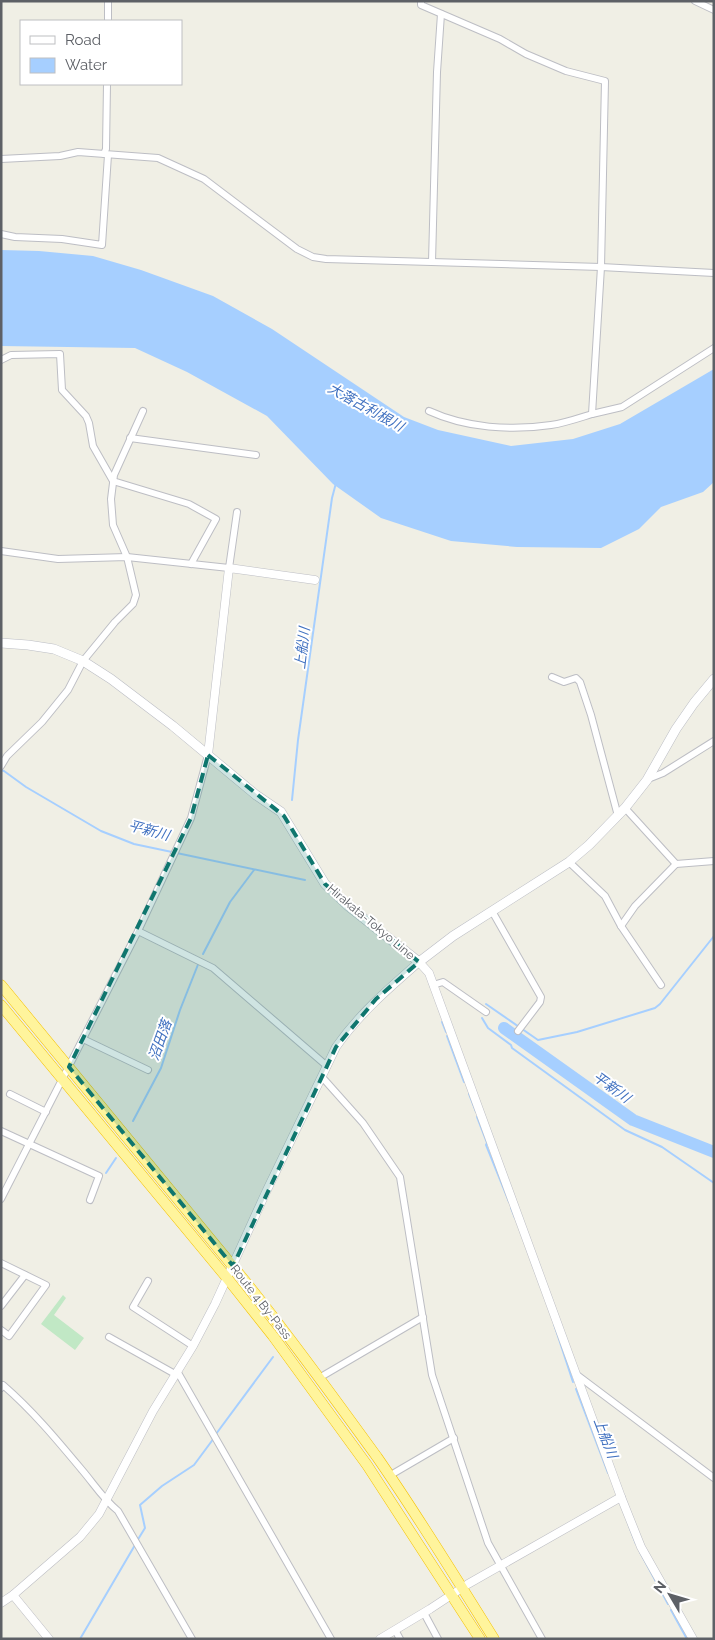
<svg xmlns="http://www.w3.org/2000/svg" width="715" height="1640" viewBox="0 0 715 1640" font-family="Raleway,'Noto Sans JP',sans-serif">
<rect width="100%" height="100%" fill="#f0efe5"/>
<path fill="#c1e8c5" d="M 63,1295 L 66,1298 L 54,1315 L 84,1338 L 75,1350 L 41,1324 Z"/>
<path fill="#a6cfff" d="M 1,250 L 39,251 L 93,256 L 141,270 L 213,296 L 272,329 L 404,417 L 438,430 L 511,446 L 573,439 L 620,424 L 714,369 L 714,482 L 703,492 L 661,507 L 639,529 L 601,548 L 517,547 L 451,541 L 381,518 L 333,484 L 267,416 L 187,372 L 135,348 L 1,346 Z"/>
<g fill="none" stroke-linecap="round" stroke-linejoin="round">
<g stroke="#a6cfff" stroke-width="2">
<path d="M 1,770 L 4,771 L 26,787 L 101,831 L 134,844 L 305,880"/>
<path d="M 292,800 L 298,740 L 332,498 L 336,483"/>
<path d="M 203,954 L 230,902 L 254,870"/>
<path d="M 486,1004 L 538,1040 L 577,1032 L 655,1008 L 660,1004 L 714,936"/>
<path d="M 482,1018 L 488,1028 L 511,1045 L 512,1048 L 625,1130 L 662,1147 L 714,1183"/>
<path d="M 442,1022 L 446,1032"/>
<path d="M 447,1036 L 464,1082"/>
<path d="M 469,1094 L 476,1112"/>
<path d="M 477,1117 L 487,1143 L 486,1145 L 509,1202"/>
<path d="M 133,1121 L 161,1068 L 180,1010 L 199,962"/>
<path d="M 106,1173 L 116,1158"/>
<path d="M 511,1208 L 515,1218"/>
<path d="M 554,1324 L 573,1382"/>
<path d="M 576,1389 L 608,1473"/>
<path d="M 216,1434 L 273,1357"/>
<path d="M 628,1523 L 636,1544"/>
<path d="M 137,1541 L 145,1528 L 140,1505 L 162,1486 L 194,1465 L 214,1438"/>
<path d="M 640,1552 L 668,1604"/>
<path d="M 671,1610 L 687,1639"/>
<path d="M 80,1639 L 135,1545"/>
</g>
<path stroke="#a6cfff" stroke-width="12" d="M 504,1028 L 633,1120 L 714,1152"/>
<g stroke="#bdbec4" stroke-width="8">
<g id="minor">
<path d="M 421,1 L 421,5 L 500,39 L 526,54 L 566,71 L 605,81 L 601,267 L 592,414 C 579,418 565,423 551,425 C 511,431 466,428 429,411"/>
<path d="M 695,1 L 714,10"/>
<path d="M 108,21 L 108,1"/>
<path d="M 104,154 L 106,149 L 107,84"/>
<path d="M 1,159 L 60,156 L 78,152 L 158,158 L 204,179 L 297,249 L 313,257 L 326,259 L 601,267 L 714,273"/>
<path d="M 1,234 L 15,237 L 62,239 L 102,245 L 108,155"/>
<path d="M 432,262 L 437,72 L 441,14"/>
<path d="M 1,360 L 11,355 L 60,354 L 62,390 L 86,416 L 89,423 L 93,446 L 113,481 L 189,504 L 216,519 L 191,564"/>
<path d="M 592,414 L 622,407 L 714,348"/>
<path d="M 130,438 L 256,455"/>
<path d="M 1,551 L 58,559 L 127,557 L 229,568 L 237,512"/>
<path d="M 552,677 L 564,682 L 576,678 L 580,682 L 591,715 L 618,816"/>
<path d="M 1,766 L 7,756 L 42,722 L 68,690 L 83,661 L 115,622 L 133,604 L 136,595 L 127,557 L 113,525 L 111,499 L 114,475 L 143,411"/>
<path d="M 648,779 L 663,773 L 714,741"/>
<path d="M 625,808 L 676,864"/>
<path d="M 569,862 L 605,896 L 621,926 L 661,985"/>
<path d="M 492,911 L 541,997 L 540,1002 L 518,1031"/>
<path d="M 621,926 L 635,906 L 676,864 L 714,861"/>
<path d="M 138,931 L 213,968 L 327,1066"/>
<path d="M 433,985 L 443,982 L 486,1012"/>
<path d="M 83,1039 L 148,1070"/>
<path d="M 322,1077 L 363,1123 L 400,1177 L 432,1375 L 488,1543 L 542,1639"/>
<path d="M 10,1094 L 46,1112"/>
<path d="M 1,1131 L 99,1176 L 90,1200"/>
<path d="M 1,1199 L 138,931 L 191,818 L 208,755"/>
<path d="M 1,1263 L 46,1285 L 9,1336 L 1,1330"/>
<path d="M 148,1281 L 133,1307 L 193,1346"/>
<path d="M 1,1306 L 25,1275"/>
<path d="M 109,1337 L 175,1374"/>
<path d="M 177,1371 L 331,1639"/>
<path d="M 577,1375 L 714,1478"/>
<path d="M 319,1378 L 423,1317"/>
<path d="M 1,1388 L 3,1385 C 33,1411 57,1440 82,1470 C 94,1484 103,1499 118,1511 L 192,1639"/>
<path d="M 389,1476 L 454,1438"/>
<path d="M 424,1613 L 438,1639"/>
<path d="M 395,1630 L 400,1639"/>
</g>
</g>
<g stroke="#bdbec4" stroke-width="9">
<g id="tertiary">
<path d="M 208,755 L 229,568 L 315,580"/>
<path d="M 13,1595 L 49,1639"/>
<path d="M 1,1603 L 13,1595 L 80,1537 L 99,1514 L 153,1411 L 193,1346 L 215,1304 L 266,1192 L 336,1047 C 359,1014 388,989 419,962 L 429,973 L 621,1497 L 641,1547 L 693,1639"/>
<path d="M 380,1639 L 430,1609 L 468,1584 L 621,1497"/>
</g>
</g>
<g stroke="#bbbdc4" stroke-width="10">
<path id="secondary" d="M 1,643 L 28,645 L 54,649 L 83,661 L 111,679 L 173,726 L 256,795 L 281,812 L 325,884 L 347,905 L 419,962 L 453,936 L 569,862 L 589,845 L 625,808 L 647,780 L 676,729 L 694,703 L 714,679"/>
</g>
<g stroke="#f5c200" stroke-width="11">
<g id="trunk">
<path d="M 1,985 L 245,1281 C 291,1338 334,1398 377,1457 C 418,1516 456,1578 494,1639"/>
<path d="M 1,1005 L 227,1278 L 273,1336 L 367,1465 L 480,1639"/>
</g>
</g>
<use href="#minor" stroke="#fff" stroke-width="6"/>
<use href="#tertiary" stroke="#fff" stroke-width="8"/>
<use href="#secondary" stroke="#fff" stroke-width="9"/>
<use href="#trunk" stroke="#fff49c" stroke-width="10"/>
</g>
<path fill="#0f766e" fill-opacity="0.2" stroke="#0f766e" stroke-width="4" stroke-dasharray="10 6" stroke-linejoin="round" d="M 208,755 L 284,816 L 325,884 L 419,962 L 376,999 L 336,1047 L 233,1266 L 69,1067 L 191,818 Z"/>
<g text-anchor="middle" stroke-width="4" stroke-linejoin="round" paint-order="stroke">
<g font-size="12" fill="#5d6066" stroke="#fff">
<text transform="translate(371 922) rotate(40)" y="4">Hirakata-Tokyo Line</text>
<text transform="translate(261 1302) rotate(52)" y="4">Route 4 By-Pass</text>
</g>
<g font-size="14" font-style="italic" fill="#4071c0" stroke="#fff">
<text transform="translate(366 407) rotate(29)" y="5">大落古利根川</text>
<text transform="translate(302 648) rotate(-83)" y="5">上船川</text>
<text transform="translate(149 830) rotate(15)" y="5">平新川</text>
<text transform="translate(160 1040) rotate(-70)" y="5">沼田落</text>
<text transform="translate(612 1087) rotate(36)" y="5">平新川</text>
<text transform="translate(606 1438) rotate(69)" y="5">上船川</text>
</g>
</g>
<rect width="715" height="1640" fill="none" stroke="#5d6066" stroke-width="5"/>
<rect x="20" y="20" width="162" height="65" fill="#ffffff" stroke="#bebfc2"/>
<rect x="30" y="36" width="25" height="8" fill="#ffffff" stroke="#bebfc2"/>
<text x="65" y="45" font-size="15" fill="#5d6066">Road</text>
<rect x="30" y="58" width="25" height="15" fill="#a6cfff" stroke="#bebfc2"/>
<text x="65" y="70" font-size="15" fill="#5d6066">Water</text>
<g transform="translate(670 1595) rotate(308)" stroke="#ffffff" stroke-width="4" paint-order="stroke">
<path d="M0-4L9 19L0 12L-9 19Z" fill="#5d6066"/>
<text y="-8" font-size="14" font-weight="bold" text-anchor="middle" fill="#5d6066">N</text>
</g>
</svg>
